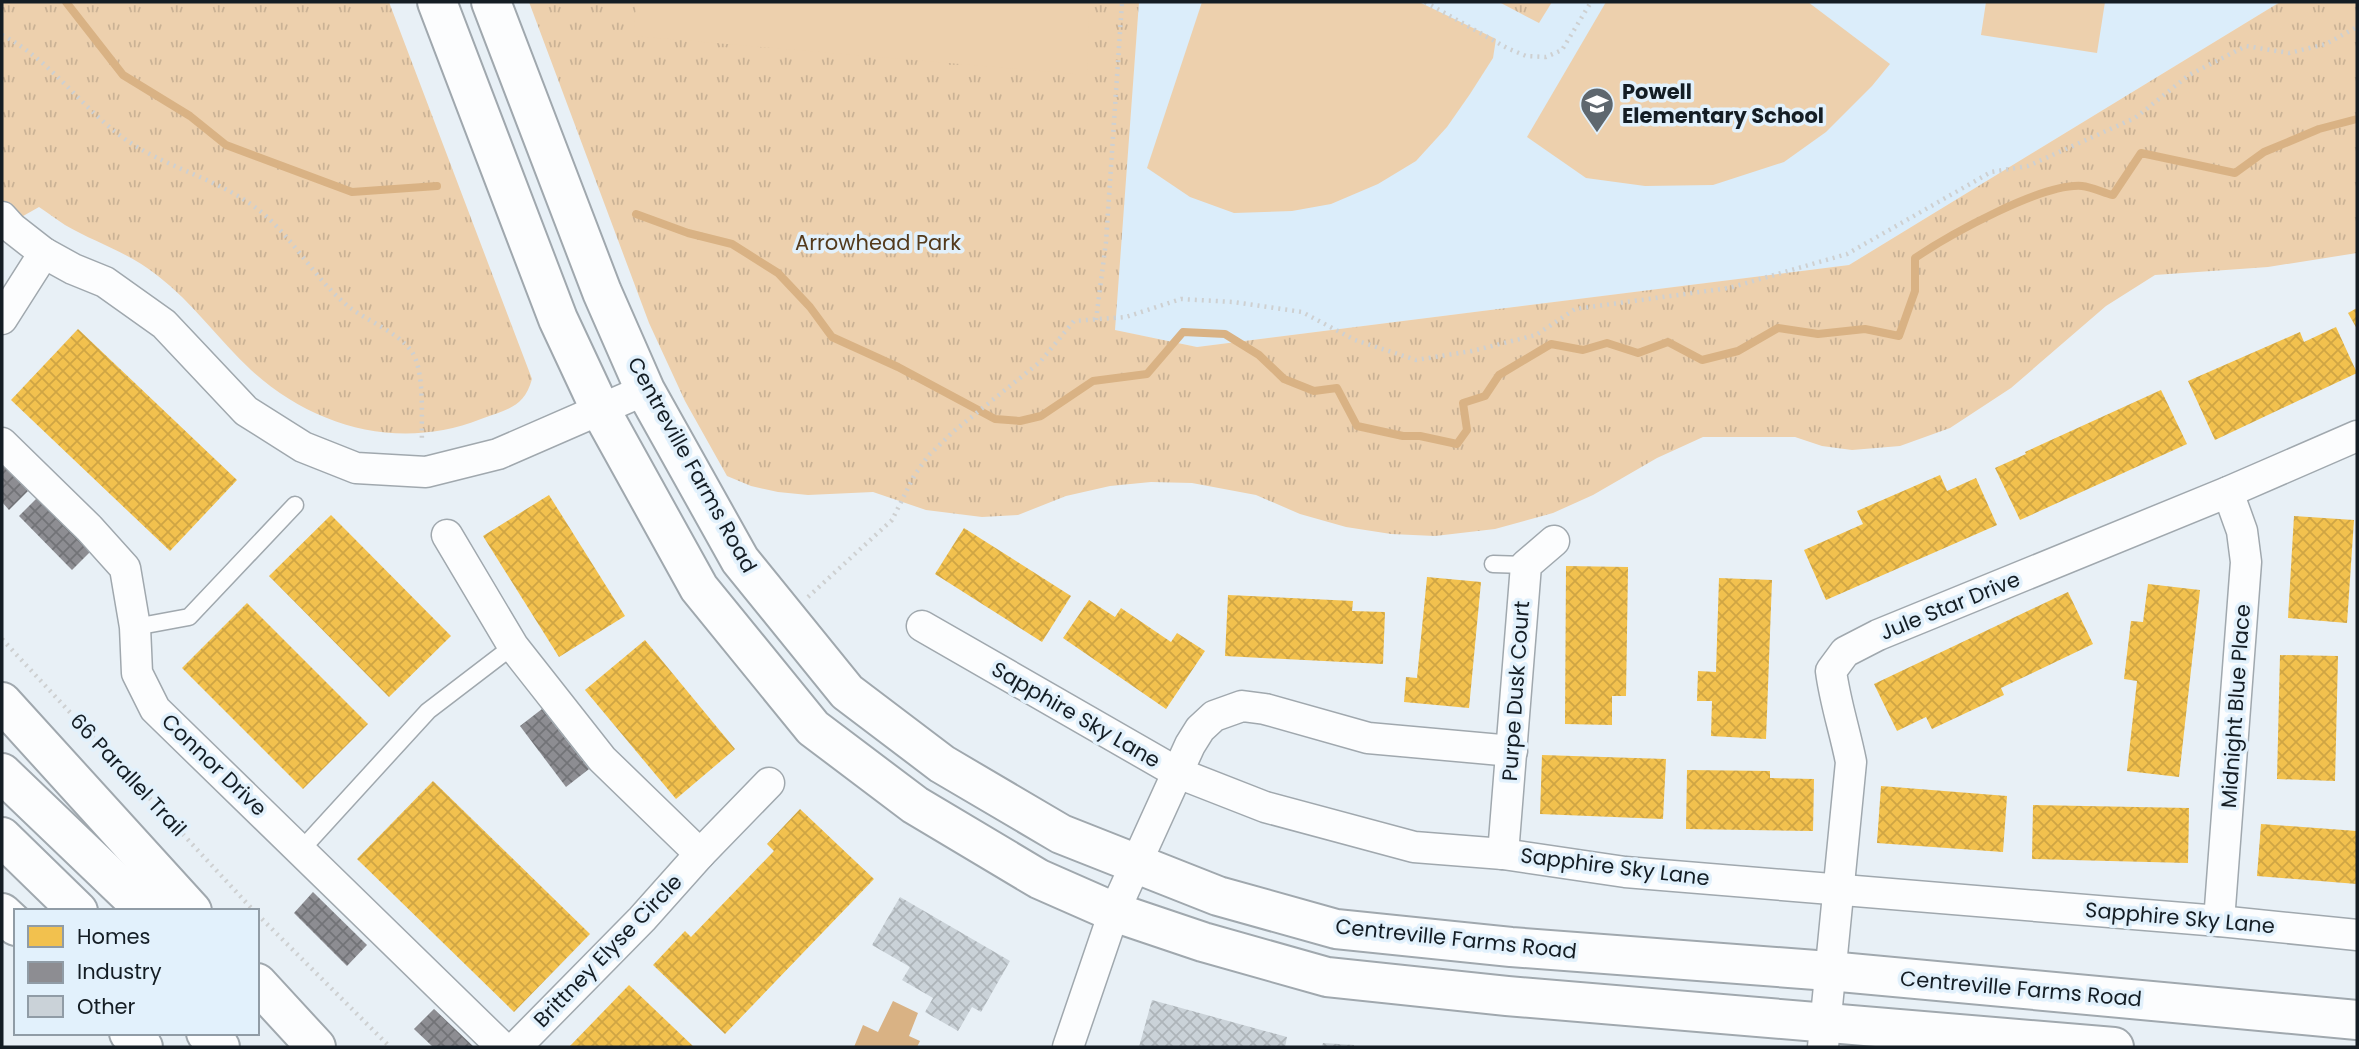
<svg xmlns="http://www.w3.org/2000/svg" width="2359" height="1049" viewBox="0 0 2359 1049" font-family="Poppins,sans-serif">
<defs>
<pattern id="park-tufts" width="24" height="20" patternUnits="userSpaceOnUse" patternTransform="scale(1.75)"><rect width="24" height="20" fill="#edd0ad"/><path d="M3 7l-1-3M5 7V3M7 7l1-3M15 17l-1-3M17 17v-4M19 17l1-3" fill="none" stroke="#cab295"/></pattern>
<pattern id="homes-cross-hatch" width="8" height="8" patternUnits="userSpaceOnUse" patternTransform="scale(1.75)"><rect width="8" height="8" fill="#f2c14e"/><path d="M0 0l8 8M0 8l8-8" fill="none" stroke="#cfa544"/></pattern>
<pattern id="industry-cross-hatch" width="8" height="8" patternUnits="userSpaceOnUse" patternTransform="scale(1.75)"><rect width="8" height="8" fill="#8d8d92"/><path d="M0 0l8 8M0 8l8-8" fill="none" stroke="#727377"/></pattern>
<pattern id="building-cross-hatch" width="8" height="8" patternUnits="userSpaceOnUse" patternTransform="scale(1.75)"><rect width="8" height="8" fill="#cad2d8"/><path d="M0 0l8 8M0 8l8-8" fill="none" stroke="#adb4b9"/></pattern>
</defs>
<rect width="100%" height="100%" fill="#e8f0f6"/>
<path fill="#dbedfa" d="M 1139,2 L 2280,2 L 1849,265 L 1197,347 L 1114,330 Z"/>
<g fill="url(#park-tufts)">
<path d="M 2,2 L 389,2 L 532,379 C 524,408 507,409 481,419 C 400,451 315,428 251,370 C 219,340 193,303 158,276 C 130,253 96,243 65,225 C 56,219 48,213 39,207 L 2,228 Z"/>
<path d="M 529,2 L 1139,2 L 1115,330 L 1197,347 L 1849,265 L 2280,2 L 2357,2 L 2357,253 L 2268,267 L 2155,275 L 2106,306 L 2011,388 L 1950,428 L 1900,446 L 1852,450 L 1822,446 L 1795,437 L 1703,437 L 1657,458 L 1593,495 L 1553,513 L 1495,529 L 1435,536 L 1391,534 L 1346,527 L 1300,514 L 1256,495 L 1192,483 L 1151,482 L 1110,486 L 1066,496 L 1018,515 L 982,517 L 926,510 L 873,492 L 808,495 L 778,492 L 751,486 L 727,476 L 685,401 L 649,323 Z"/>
<path d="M 1499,2 L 1552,2 L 1539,23 Z"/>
</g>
<g fill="#edd0ad">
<path d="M 636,2 L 1089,2 L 1087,75 L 634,36 Z"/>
<path d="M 1202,2 L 1419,2 L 1496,39 L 1493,58 L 1470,94 L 1447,127 L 1416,161 L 1378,184 L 1331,204 L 1292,211 L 1234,213 L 1190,197 L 1147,168 Z"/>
<path d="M 1606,2 L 1808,2 L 1890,64 L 1872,86 L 1826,132 L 1784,162 L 1713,185 L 1645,186 L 1586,178 L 1527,137 Z"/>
<path d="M 1986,2 L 2105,2 L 2097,53 L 1981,35 Z"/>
</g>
<path fill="#d9b284" d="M 893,1001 L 918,1013 L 909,1036 L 920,1041 L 917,1047 L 854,1047 L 863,1025 L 878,1032 Z"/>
<g fill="url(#homes-cross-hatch)">
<path d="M 2357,308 L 2357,329 L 2348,313 Z"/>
<path d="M 2336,327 L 2357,373 L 2215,440 L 2188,381 L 2300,332 L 2304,342 Z"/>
<path d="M 78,329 L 237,480 L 170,551 L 11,400 Z"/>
<path d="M 2161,390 L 2187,444 L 2020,520 L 1995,468 L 2026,454 L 2025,452 Z"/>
<path d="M 1940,475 L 1947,491 L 1976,478 L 1997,525 L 1826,600 L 1804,550 L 1863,524 L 1857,511 Z"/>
<path d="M 549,495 L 625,616 L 559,657 L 483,536 Z"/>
<path d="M 331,515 L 451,636 L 389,697 L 269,576 Z"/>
<path d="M 2294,516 L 2354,520 L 2347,623 L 2288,618 Z"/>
<path d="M 964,528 L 1071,596 L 1042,642 L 935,574 Z"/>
<path d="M 1566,566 L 1628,567 L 1626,696 L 1612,696 L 1612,725 L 1565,724 Z"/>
<path d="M 1427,577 L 1481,582 L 1469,708 L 1404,702 L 1406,677 L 1417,678 Z"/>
<path d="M 1719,578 L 1772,580 L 1766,739 L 1711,736 L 1712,701 L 1697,701 L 1698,671 L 1716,672 Z"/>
<path d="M 2148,584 L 2200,590 L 2179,777 L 2127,771 L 2137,681 L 2124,679 L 2131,621 L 2143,622 Z"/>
<path d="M 2068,592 L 2093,644 L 2001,688 L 2004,695 L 1932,729 L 1926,717 L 1897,731 L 1874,684 Z"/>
<path d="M 1228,595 L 1353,601 L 1352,611 L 1385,612 L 1383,664 L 1225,656 Z"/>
<path d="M 1089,600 L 1115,617 L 1121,608 L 1171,642 L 1177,633 L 1205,651 L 1166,709 L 1063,638 Z"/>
<path d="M 247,603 L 368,724 L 303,789 L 182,668 Z"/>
<path d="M 645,640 L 735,749 L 676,799 L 585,690 Z"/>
<path d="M 2280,655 L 2338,656 L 2335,781 L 2277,779 Z"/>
<path d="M 1542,755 L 1666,759 L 1663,819 L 1540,814 Z"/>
<path d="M 1687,770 L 1770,771 L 1770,778 L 1814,779 L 1813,831 L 1686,829 Z"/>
<path d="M 433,781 L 590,934 L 514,1012 L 357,859 Z"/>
<path d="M 1881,786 L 2007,796 L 2003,852 L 1877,843 Z"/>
<path d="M 2033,805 L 2189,808 L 2188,863 L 2032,859 Z"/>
<path d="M 800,809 L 874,879 L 725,1034 L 653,965 L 685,931 L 691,937 L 774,851 L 767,844 Z"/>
<path d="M 2261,824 L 2357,831 L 2357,884 L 2257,876 Z"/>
<path d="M 629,985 L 694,1047 L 569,1047 Z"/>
</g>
<g fill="url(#industry-cross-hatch)">
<path d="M 2,463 L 28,491 L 9,510 L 2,502 Z"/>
<path d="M 39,496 L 92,550 L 72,570 L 19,516 Z"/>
<path d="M 542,709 L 589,769 L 566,787 L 520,726 Z"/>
<path d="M 313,892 L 367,945 L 347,966 L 294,913 Z"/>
<path d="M 434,1009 L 474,1047 L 433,1047 L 414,1029 Z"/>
</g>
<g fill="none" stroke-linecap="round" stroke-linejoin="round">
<g stroke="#d9b284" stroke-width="8">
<path d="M 66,2 L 123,75 L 190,116 L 226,145 L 352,192 L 437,186"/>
<path d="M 636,214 L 688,233 L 732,244 L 778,273 L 810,307 L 832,337 L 898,367 L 995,419 L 1020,421 L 1041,416 L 1093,381 L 1147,374 L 1183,332 L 1225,334 L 1259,355 L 1284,379 L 1314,391 L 1337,388 L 1357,426 L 1403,436 L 1420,436 L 1457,444 L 1467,430 L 1463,403 L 1485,396 L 1499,375 L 1551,344 L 1583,350 L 1607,343 L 1638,353 L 1668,342 L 1702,360 L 1738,351 L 1778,328 L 1818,334 L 1865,329 L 1899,336 L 1915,291 L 1915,258 C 1949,235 2042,183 2082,186 C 2092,187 2104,193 2113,195 L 2141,153 L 2235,173 L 2264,152 L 2319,129 L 2357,119"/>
</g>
</g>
<g fill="url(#building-cross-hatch)">
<path d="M 900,897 L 1010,961 L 981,1012 L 972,1007 L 958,1031 L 925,1012 L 933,998 L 902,980 L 910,967 L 872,945 Z"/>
<path d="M 1152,1000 L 1287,1037 L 1285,1047 L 1139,1047 Z"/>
<path d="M 1323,1043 L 1354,1045 L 1354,1047 L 1322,1047 Z"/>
</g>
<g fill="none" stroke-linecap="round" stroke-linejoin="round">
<g stroke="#a0a8ae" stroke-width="19">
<g id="lane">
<path d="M 1493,564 L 1526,565"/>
<path d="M 135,627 L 189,617 L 295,505"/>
<path d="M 301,850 L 428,711 L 513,646"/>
</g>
</g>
<g stroke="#a0a8ae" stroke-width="33">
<g id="street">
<path d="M 2,217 L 12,228 L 44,253 L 73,269 L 105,282 L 164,324 L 246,411 L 303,447 L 356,468 L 426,472 L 498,454 L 645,390"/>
<path d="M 2,319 L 44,253"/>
<path d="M 2,443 L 89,528 L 125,568 L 135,627 L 137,673 L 155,709 L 502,1047"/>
<path d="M 447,535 L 513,646 L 602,759 L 700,854"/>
<path d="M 922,626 L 1178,773 L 1265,807 L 1414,847 L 1503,854 L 1625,872 L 2219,921 L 2357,935"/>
<path d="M 1503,854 L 1526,565 L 1554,541"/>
<path d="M 2219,921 L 2246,562 L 2242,531 L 2228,492"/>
<path d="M 516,1047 L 642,919 L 700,854 L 769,783"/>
<path d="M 1068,1047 L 1114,912 L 1190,745 L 1200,729 L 1214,716 L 1242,706 L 1265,709 L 1368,738 L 1512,751"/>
<path d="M 1823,1047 L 1851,762 C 1845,731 1835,702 1831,671 L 1845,652 L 1878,635 L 2228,492 L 2357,436"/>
</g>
</g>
<g stroke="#a0a8ae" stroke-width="42">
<g id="secondary">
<path d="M 437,2 L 558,319 L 601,411 L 699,588 L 813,728 L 915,805 L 1039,879 L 1114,912 L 1203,942 L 1327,977 L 1507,996 L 2114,1047"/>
<path d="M 491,2 L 602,292 L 645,390 L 740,560 L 847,692 L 942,764 L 1061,834 L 1218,896 L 1336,929 L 1511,947 L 1829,971 L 2357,1020"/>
</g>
</g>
<g stroke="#a0a8ae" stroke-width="42">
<g id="highway">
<path d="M 2,702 L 192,911"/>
<path d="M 2,773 L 146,911"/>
<path d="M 2,837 L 78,911"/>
<path d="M 2,913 L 16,926"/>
<path d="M 257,983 L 316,1047"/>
<path d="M 129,1033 L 143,1047"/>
<path d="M 206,1033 L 220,1047"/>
</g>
</g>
<g stroke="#ced0d1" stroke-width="4.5" stroke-dasharray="2 5" stroke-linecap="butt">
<path d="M 1425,2 L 1507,48 L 1526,56 L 1546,57 L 1562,50 L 1591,2"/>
<path d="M 2,35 C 49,59 77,102 118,134 C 163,169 223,178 266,216 C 296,243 317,281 348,306 C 368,322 397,331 412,352 C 425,372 421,416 422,441"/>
<path d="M 1096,320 L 1106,242 L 1122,2"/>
<path d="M 808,597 L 892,520 L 914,476 L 928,456 L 954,431 L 1040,362 L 1074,321 L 1126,317 L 1181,299 L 1233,302 L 1302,312 L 1355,340 L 1416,360 L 1472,351 L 1536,335 L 1575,309 L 1729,288 L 1847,254 L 1991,172 L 2028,166 L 2135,118 L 2189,75 L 2246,46 L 2289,53 L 2326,44 L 2357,27"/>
<path d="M 2,639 L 254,911"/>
<path d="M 257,914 L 390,1047"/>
</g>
<use href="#lane" stroke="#fcfdfe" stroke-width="16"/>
<use href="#street" stroke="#fcfdfe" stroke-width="30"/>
<use href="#secondary" stroke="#fcfdfe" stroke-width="38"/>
<use href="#highway" stroke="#fcfdfe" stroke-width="38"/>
</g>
<defs>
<g id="school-pin" transform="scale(1.75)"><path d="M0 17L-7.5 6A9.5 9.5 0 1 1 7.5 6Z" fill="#5e676e" stroke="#e2f1fc"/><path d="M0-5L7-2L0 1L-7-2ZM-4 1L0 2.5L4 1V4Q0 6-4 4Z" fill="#fff"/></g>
</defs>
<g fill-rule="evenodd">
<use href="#school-pin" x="1597" y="104"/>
</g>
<g text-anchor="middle" stroke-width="7" stroke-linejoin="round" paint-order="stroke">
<g font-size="21" font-weight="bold" fill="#141d24" stroke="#e2f1fc" text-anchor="start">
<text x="1622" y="99">Powell<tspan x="1622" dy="24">Elementary School</tspan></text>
</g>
<g font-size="21" fill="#533a1c" stroke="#e2f1fc">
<text x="878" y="250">Arrowhead Park</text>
</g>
<g font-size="21" fill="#141d24" stroke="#e2f1fc">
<text transform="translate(692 465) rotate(61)" y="7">Centreville Farms Road</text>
<text transform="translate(1950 606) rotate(-22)" y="7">Jule Star Drive</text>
<text transform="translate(1516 691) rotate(-86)" y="7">Purpe Dusk Court</text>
<text transform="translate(2236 706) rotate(-86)" y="7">Midnight Blue Place</text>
<text transform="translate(1076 715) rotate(30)" y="7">Sapphire Sky Lane</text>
<text transform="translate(214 765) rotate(44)" y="7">Connor Drive</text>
<text transform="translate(128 775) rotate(47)" y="7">66 Parallel Trail</text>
<text transform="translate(1615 867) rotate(7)" y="7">Sapphire Sky Lane</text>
<text transform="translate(2180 918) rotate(5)" y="7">Sapphire Sky Lane</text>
<text transform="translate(1456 939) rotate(6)" y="7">Centreville Farms Road</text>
<text transform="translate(608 951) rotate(-46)" y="7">Brittney Elyse Circle</text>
<text transform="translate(2021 989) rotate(5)" y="7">Centreville Farms Road</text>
</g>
</g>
<rect width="2359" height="1049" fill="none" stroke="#141d24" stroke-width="7"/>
<rect x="14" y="909" width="245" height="126" fill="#e2f1fc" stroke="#909ca6" stroke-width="2"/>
<rect x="28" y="926" width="35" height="21" fill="#f2c14e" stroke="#909ca6" stroke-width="2"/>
<text x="77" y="944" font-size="21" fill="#141d24">Homes</text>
<rect x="28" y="962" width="35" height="21" fill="#8d8d92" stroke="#909ca6" stroke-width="2"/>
<text x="77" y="979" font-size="21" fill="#141d24">Industry</text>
<rect x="28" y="996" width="35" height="21" fill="#cad2d8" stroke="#909ca6" stroke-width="2"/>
<text x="77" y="1014" font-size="21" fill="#141d24">Other</text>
</svg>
